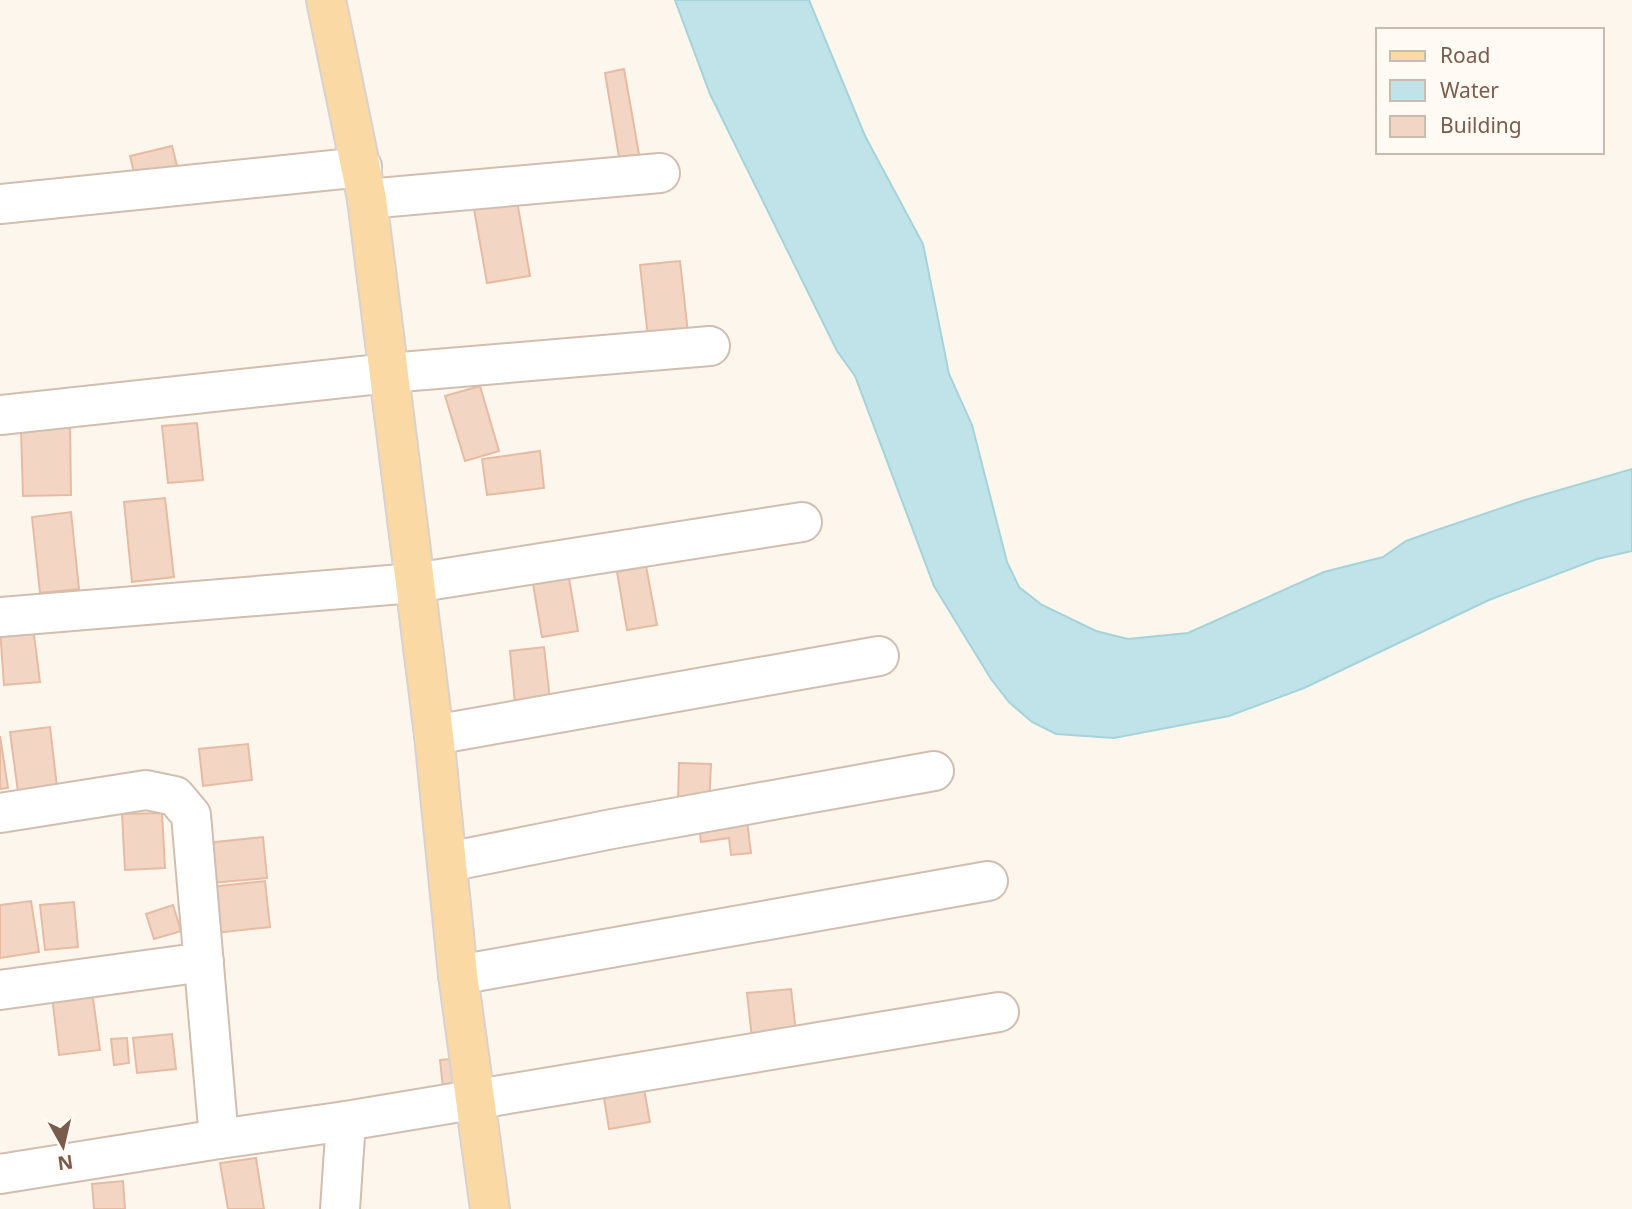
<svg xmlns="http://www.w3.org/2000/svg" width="1632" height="1209" viewBox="0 0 1632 1209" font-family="'Noto Sans',sans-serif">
<rect width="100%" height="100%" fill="#fdf6ec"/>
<path fill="#bfe3e8" stroke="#a5d3da" stroke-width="2" d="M 675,0 L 809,0 L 865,136 L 923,244 L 949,374 L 972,425 L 1007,562 L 1019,587 L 1042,605 L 1096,631 L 1128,639 L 1188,633 L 1324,572 L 1383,557 L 1406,541 L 1434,531 L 1525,500 L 1632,469 L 1632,551 L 1597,559 L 1489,600 L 1304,688 L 1229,716 L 1114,738 L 1056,734 L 1032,722 L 1009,702 L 991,679 L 934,586 L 855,376 L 837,351 L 710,94 Z"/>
<g fill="#f3d5c3" stroke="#e6bba3" stroke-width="2">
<path d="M 624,69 L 640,160 L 620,163 L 605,73 Z"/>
<path d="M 172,146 L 180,178 L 138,189 L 130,156 Z"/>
<path d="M 517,201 L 530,276 L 487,283 L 474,209 Z"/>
<path d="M 680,261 L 688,333 L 648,337 L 640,265 Z"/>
<path d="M 480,386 L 499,451 L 465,461 L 445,396 Z"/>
<path d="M 197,423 L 203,480 L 168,483 L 162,426 Z"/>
<path d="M 70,427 L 71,495 L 23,496 L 21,429 Z"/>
<path d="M 540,451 L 544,488 L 487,495 L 482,459 Z"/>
<path d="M 165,498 L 174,577 L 132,582 L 124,502 Z"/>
<path d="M 71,512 L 79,589 L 40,593 L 32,517 Z"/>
<path d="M 646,566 L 657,625 L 627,630 L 617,572 Z"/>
<path d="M 569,578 L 578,631 L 542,637 L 533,584 Z"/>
<path d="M 33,627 L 40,682 L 4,685 L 0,630 Z"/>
<path d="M 544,647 L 550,700 L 515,704 L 510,651 Z"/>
<path d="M 50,727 L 57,787 L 18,792 L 10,732 Z"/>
<path d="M 0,736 L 8,788 L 0,789 Z"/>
<path d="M 248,744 L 252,780 L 203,786 L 199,749 Z"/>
<path d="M 679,763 L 711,764 L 709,804 L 678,802 Z"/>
<path d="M 746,812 L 751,853 L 731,855 L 729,838 L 701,842 L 698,817 Z"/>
<path d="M 162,813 L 165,868 L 125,870 L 122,814 Z"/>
<path d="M 263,837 L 267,878 L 201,884 L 197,844 Z"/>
<path d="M 265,881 L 270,927 L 206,934 L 201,888 Z"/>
<path d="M 31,901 L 39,952 L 0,958 L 0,905 Z"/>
<path d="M 74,902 L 78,947 L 45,950 L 40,905 Z"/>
<path d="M 173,905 L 181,931 L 154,939 L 146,914 Z"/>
<path d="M 791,989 L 796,1033 L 752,1038 L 747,993 Z"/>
<path d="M 92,991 L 100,1050 L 59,1055 L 52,996 Z"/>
<path d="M 172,1034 L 176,1069 L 137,1073 L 133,1038 Z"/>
<path d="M 127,1038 L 129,1063 L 114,1065 L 111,1039 Z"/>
<path d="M 456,1058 L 459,1087 L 443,1088 L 440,1060 Z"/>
<path d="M 642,1078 L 650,1122 L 609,1129 L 602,1085 Z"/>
<path d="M 256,1158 L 264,1209 L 228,1209 L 220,1163 Z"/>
<path d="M 123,1181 L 125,1209 L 94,1209 L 92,1184 Z"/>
</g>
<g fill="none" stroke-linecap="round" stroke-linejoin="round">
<g stroke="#d1beb0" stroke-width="42">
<g id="minor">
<path d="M 367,199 L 660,173"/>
<path d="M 0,204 L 362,167"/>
<path d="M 0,415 L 389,373 L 710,346"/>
<path d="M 0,617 L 414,583 L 802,522"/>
<path d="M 434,735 L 879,656"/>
<path d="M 0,813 L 146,790 L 175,796 L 191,815 L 219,1139 L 346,1121"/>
<path d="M 448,862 L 612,829 L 934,771"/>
<path d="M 458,975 L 988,881"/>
<path d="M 0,990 L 204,962"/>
<path d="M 0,1174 L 219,1139"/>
<path d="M 340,1209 L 346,1121 L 999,1012"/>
</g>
</g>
<g stroke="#dad1cd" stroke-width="42">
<path id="major" d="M 326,0 L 367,199 L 434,735 L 458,975 L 490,1209"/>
</g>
<use href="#minor" stroke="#fff" stroke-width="38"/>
<use href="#major" stroke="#fbd9a5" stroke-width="38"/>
</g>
<rect x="1376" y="28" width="228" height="126" fill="#fffaf3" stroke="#cabbb1" stroke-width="2"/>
<rect x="1390" y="51" width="35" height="10" fill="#fbd9a5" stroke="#cabbb1" stroke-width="2"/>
<text x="1440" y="63" font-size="21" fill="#7a5c4d">Road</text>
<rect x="1390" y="80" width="35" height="21" fill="#bfe3e8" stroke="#cabbb1" stroke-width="2"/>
<text x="1440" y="98" font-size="21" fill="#7a5c4d">Water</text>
<rect x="1390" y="116" width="35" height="21" fill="#f3d5c3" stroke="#cabbb1" stroke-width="2"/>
<text x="1440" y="133" font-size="21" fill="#7a5c4d">Building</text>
<g transform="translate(63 1146) rotate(172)" stroke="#fffaf3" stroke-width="5" paint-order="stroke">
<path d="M0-5L12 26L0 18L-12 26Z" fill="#7a5c4d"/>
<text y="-10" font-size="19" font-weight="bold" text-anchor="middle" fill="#7a5c4d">N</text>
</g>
</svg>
